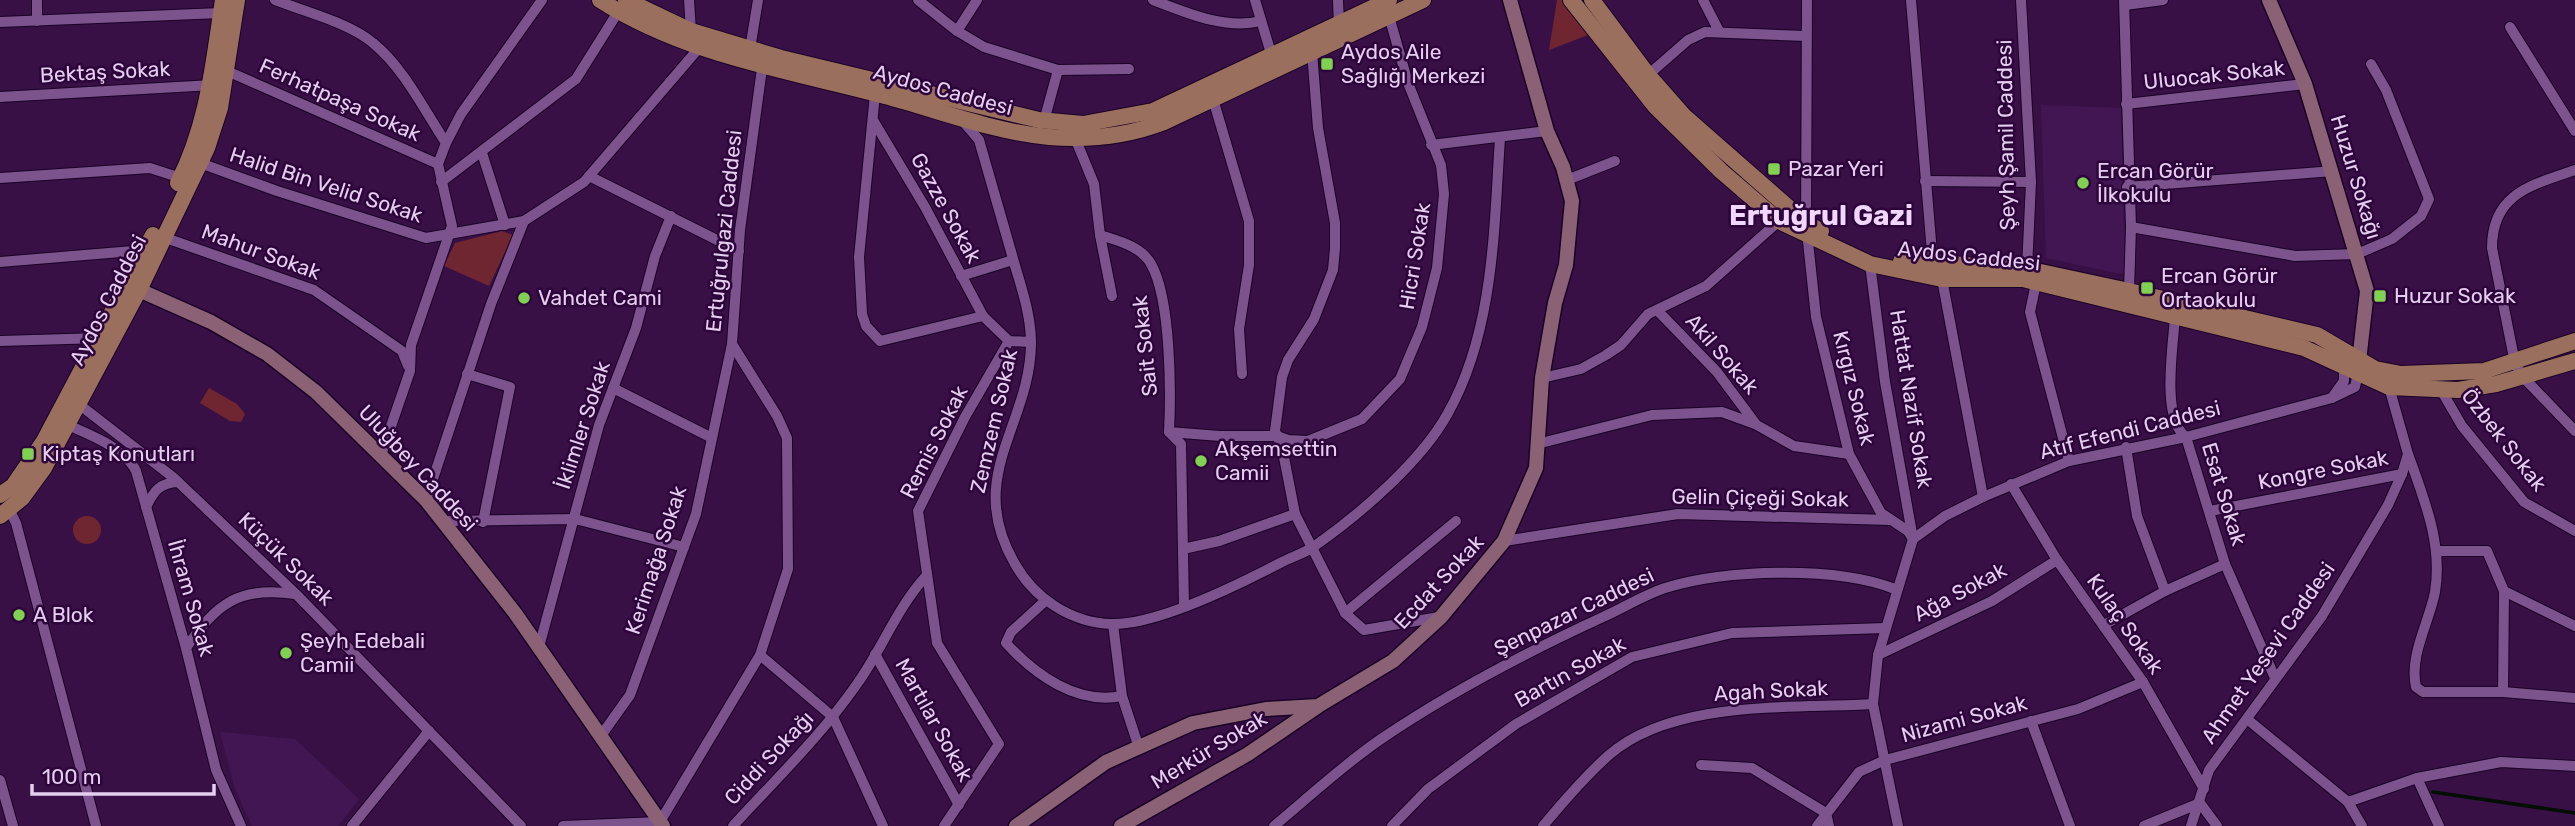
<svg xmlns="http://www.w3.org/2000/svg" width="2575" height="826" viewBox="0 0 2575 826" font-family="Rubik,sans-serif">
<rect width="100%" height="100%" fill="#381046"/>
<g fill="#421653">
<path d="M 2041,105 L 2121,108 L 2125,270 L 2121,274 L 2046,258 Z"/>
<path d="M 220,732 L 295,739 L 359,799 L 338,826 L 252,826 L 235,789 Z"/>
</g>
<g fill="#702630">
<path d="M 1557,0 L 1563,0 L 1593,33 L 1549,50 Z"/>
<path d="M 502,231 L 513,235 L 489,286 L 444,266 L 455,243 Z"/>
<path d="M 209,388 L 237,404 L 245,414 L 241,422 L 230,421 L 200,403 Z"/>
<circle cx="87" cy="530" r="14"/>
</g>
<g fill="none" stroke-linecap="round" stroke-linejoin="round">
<path stroke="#020f00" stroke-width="3.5" d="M 2433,792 L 2575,813"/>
<g stroke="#1b0026" stroke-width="12">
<g id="street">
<path d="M 37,0 L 37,21"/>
<path d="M 275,0 C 303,11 350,23 373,43 C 404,68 424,110 446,143"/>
<path d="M 689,0 L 691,31"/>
<path d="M 918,0 L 957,31 L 984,47 L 1058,70 L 1129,69"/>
<path d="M 1153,0 C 1187,13 1225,30 1261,21"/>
<path d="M 1255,0 L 1273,60"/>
<path d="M 1338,0 L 1339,26"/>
<path d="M 1703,0 L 1719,31"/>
<path d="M 1807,0 L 1806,223 L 1816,317 L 1849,454 L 1881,513 L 1908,531 L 1913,539"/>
<path d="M 1911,0 L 1933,265 L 1942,279 L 1983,497"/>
<path d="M 2021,0 L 2031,182 L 2027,269"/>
<path d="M 2124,0 L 2131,227 L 2129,291"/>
<path d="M 2125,5 L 2163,0"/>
<path d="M 0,22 L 221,13"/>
<path d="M 2510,27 L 2575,131"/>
<path d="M 957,31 L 977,0"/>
<path d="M 750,49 L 758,0"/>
<path d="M 1312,52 L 1318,128 L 1335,223 L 1335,248 L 1333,270 L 1314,319 L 1288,360 L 1282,377 L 1275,431 L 1282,447 L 1295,514 L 1345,613 L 1364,630 L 1439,617"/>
<path d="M 227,71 L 438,164"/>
<path d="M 1648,75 L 1688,40 L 1705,32 L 1806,36"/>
<path d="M 875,94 L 859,257 L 862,314 L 866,326 L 880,341 L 983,316 L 1009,341 L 1031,342"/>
<path d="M 0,97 L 213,85"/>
<path d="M 1213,99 L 1249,221 L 1249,265 L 1239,329 L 1242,374"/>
<path d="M 2126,104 L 2305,84"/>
<path d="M 873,120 L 925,207 L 983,316"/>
<path d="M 962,120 L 979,140 C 990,179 1001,217 1012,255 C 1020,284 1030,310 1031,340 C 1032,425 963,475 1015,564 C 1034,598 1071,623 1112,624 C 1158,625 1240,584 1282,562 C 1293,556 1306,553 1316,545 C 1360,514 1422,461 1448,413 C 1494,331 1494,229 1500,138"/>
<path d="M 1044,121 L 1058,70"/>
<path d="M 1075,138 L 1094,184 L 1100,235 L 1112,296"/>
<path d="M 1431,145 L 1547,131"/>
<path d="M 482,153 L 505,225"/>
<path d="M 200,163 L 277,191 L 426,238 L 524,221"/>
<path d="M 2575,170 C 2532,185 2492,193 2492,248 L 2515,363 L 2523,377 L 2575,431"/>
<path d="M 589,176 L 739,251"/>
<path d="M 0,178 L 150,168 L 181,178"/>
<path d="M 1567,180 L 1615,161"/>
<path d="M 1925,181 L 2031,182"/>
<path d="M 441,182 L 576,79 L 618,12"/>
<path d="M 2127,187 L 2333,171"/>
<path d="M 2131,227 L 2295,256 L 2357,254 L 2392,239 L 2421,216 L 2429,199 L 2386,90 L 2371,64"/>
<path d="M 1100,235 C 1118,241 1141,246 1151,264 C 1171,299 1171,392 1169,432 L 1181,444 L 1184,606"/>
<path d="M 160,236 L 314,290 L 402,351 L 408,366"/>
<path d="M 0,262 L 145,250"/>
<path d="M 1870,264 L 1885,382 L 1913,539 L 1878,655 L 1873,704 L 1898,826"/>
<path d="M 961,276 L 1013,260"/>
<path d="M 2036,283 L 2030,312 L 2069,461"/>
<path d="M 1657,310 L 1717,372 L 1755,423"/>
<path d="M 2175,317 C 2173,346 2161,419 2186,437 L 2225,564 L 2275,678"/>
<path d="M 0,341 L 101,338"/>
<path d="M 467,374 L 510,387 L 483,522"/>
<path d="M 1542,378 L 1581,369 L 1606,355 L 1621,345 L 1648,314 L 1706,286 L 1779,221"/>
<path d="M 613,388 L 712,438"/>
<path d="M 2441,390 L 2462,426 L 2524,502 L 2575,531"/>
<path d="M 2332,398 L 2344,381 L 2344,365"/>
<path d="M 76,402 L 174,478 L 296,594 L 521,826"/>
<path d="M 63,423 C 85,432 125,448 136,471 L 186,648 L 216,770 L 241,826"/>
<path d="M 1169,432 L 1220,436 L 1277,436 L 1288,440 L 1308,441 L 1362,419 L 1400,379 L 1422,327 L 1437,268 L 1444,194 L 1441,165 L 1408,83 L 1389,16"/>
<path d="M 1537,444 L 1652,415 L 1722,412 L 1755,424 L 1794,446 L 1849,454"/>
<path d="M 2126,447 L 2137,516 L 2165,591"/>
<path d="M 2408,454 C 2424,499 2443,544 2435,592 C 2429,623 2409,655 2416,687 L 2423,692 L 2503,692 L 2575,698"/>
<path d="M 381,455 L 410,371 L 411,345 L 452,226 L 438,164 L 446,143 L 461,114 L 542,0"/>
<path d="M 2011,484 L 2057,560 L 2143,682 L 2204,789"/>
<path d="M 426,500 L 491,304 L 524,221 L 584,182 L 699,48"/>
<path d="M 146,507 C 154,491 159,483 178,482"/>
<path d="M 9,509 L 16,523 L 96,826"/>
<path d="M 2210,511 L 2402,474"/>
<path d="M 445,521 L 575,519 L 684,547"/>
<path d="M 1913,539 L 1945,516 L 1983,497 L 2069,461 L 2186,437 L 2332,398 L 2355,387 L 2358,373"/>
<path d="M 1504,541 L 1678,514 L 1890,520"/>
<path d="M 1183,549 L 1219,541 L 1295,514"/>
<path d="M 2438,551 L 2487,551 L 2504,591 L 2503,692"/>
<path d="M 2504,591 L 2575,626"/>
<path d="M 1044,602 L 1011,632 L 1006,643 C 1035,675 1077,705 1122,696"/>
<path d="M 1345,613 L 1456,521"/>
<path d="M 1113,624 L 1122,696 L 1139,748"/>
<path d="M 2104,625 L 2165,591 L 2225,564"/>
<path d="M 539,647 L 599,425 L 636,328 L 655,256 L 671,216"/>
<path d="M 186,648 C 217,603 239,586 295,594"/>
<path d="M 875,654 L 959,805"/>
<path d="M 760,655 L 833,717 L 883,826"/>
<path d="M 1878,655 L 1992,601 L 2057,560"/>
<path d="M 2247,719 L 2348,802 L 2417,778 L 2501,762 L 2575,766"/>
<path d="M 2031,721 L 2070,826"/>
<path d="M 600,737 L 630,695 L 696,514 L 732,344"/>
<path d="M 1701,765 L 1752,768 L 1826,813 L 1829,826"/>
<path d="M 2417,778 L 2439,826"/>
<path d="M 0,780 L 13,826"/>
<path d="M 2348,802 L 2362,826"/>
<path d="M 658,825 L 760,655 L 788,569 L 787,438 L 777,416 L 732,344 L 740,230 L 763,61"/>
<path d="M 352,826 L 429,731"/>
<path d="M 563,826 L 659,822"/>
<path d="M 733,826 C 775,780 821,736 857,684 C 882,649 897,608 926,576"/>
<path d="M 944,826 L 999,744 L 937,643 L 918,511 L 965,417 L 1009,341"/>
<path d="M 1274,826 C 1309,797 1343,765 1381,739 C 1450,692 1527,652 1603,617 C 1623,608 1644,595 1665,588 C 1727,569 1836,566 1895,589"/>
<path d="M 1392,826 L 1428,789 L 1516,724 L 1632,657 L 1732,633 L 1885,628"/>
<path d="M 1543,826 C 1563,802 1585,776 1609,755 C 1673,699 1792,709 1873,704"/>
<path d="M 1817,826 L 1859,772 L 1885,760 L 2078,709 L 2143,682"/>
<path d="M 2144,826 L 2200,803 L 2217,826"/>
<path d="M 2191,826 L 2209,770 L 2322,616 L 2388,505 L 2402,474 L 2408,454 L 2389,387"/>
</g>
</g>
<g stroke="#1b0026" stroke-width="17">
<g id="secondary">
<path d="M 2269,0 L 2305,84 L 2367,291 L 2358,370"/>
<path d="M 130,286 L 211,322 L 267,354 L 316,392 L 426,500 L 515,613 L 663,826"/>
<path d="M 1016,826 L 1106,762 L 1193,723 L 1266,709 L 1318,706 L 1393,661 L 1441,617 L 1504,541 L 1536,468 L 1542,378 L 1555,303 L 1566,265 L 1572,201 L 1563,167 L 1547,131 L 1510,0"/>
<path d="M 1121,826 L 1248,754 L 1317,707"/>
</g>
</g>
<g stroke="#1b0026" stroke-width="18">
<g id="primary">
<path d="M 600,0 C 686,55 787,70 885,96 C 938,110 994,132 1049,137 C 1088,140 1128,136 1164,122 L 1423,0"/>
<path d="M 626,0 L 691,31 L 781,58 L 1039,120 L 1083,124 L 1153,111 L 1389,0"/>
<path d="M 1571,0 L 1655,106 L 1721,171 L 1779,221 L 1870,264 L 1942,279 L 2023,279 L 2304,348 L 2389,387 L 2458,390 L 2496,384 L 2575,361"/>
<path d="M 1592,0 L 1648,75 L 1684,116 L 1806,223 L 1821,231"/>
<path d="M 178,183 C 208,124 213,65 223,0"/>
<path d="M 1901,261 L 2027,269 L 2129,291 L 2317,335 L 2375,369 L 2401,374 L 2484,371 L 2575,341"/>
<path d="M 0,495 L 13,486 L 44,441 L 153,235"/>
<path d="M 0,516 L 22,498 L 44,468 L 139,290 L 207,148 L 220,108 L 237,0"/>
</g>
</g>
<use href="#street" stroke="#7c538d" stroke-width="10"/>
<use href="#secondary" stroke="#8b6175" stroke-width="14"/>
<use href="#primary" stroke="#9b6f5d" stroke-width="16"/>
</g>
<g fill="#80d051" stroke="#2d053b" stroke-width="2.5">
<rect x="1320" y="57" width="14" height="14" rx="3.5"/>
<rect x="1767" y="162" width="14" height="14" rx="3.5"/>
<circle cx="2083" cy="183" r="7"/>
<rect x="2140" y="281" width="14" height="14" rx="3.5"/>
<rect x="2373" y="289" width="14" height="14" rx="3.5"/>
<circle cx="524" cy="298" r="7"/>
<rect x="21" y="447" width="14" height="14" rx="3.5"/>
<circle cx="1201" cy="461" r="7"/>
<circle cx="19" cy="615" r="7"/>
<circle cx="286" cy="653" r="7"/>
</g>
<g text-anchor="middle" stroke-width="5" stroke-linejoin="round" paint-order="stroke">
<g font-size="21" fill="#e5ceef" stroke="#2d053b" text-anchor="start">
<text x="1341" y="59">Aydos Aile<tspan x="1341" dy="24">Sağlığı Merkezi</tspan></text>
<text x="1788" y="176">Pazar Yeri</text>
<text x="2097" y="178">Ercan Görür<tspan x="2097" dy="24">İlkokulu</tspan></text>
<text x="2161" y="283">Ercan Görür<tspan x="2161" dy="24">Ortaokulu</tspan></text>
<text x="2394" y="303">Huzur Sokak</text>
<text x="538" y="305">Vahdet Cami</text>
<text x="1215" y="456">Akşemsettin<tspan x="1215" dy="24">Camii</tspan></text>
<text x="42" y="461">Kiptaş Konutları</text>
<text x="33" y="622">A Blok</text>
<text x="300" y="648">Şeyh Edebali<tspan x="300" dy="24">Camii</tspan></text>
</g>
<g font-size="21" fill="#e5ceef" stroke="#2d053b">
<text transform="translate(105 72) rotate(-3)" y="7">Bektaş Sokak</text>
<text transform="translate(2214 75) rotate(-6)" y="7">Uluocak Sokak</text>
<text transform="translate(943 90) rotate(15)" y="7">Aydos Caddesi</text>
<text transform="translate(340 100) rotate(24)" y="7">Ferhatpaşa Sokak</text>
<text transform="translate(2006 135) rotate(-91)" y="7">Şeyh Şamil Caddesi</text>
<text transform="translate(2356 177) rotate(73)" y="7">Huzur Sokağı</text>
<text transform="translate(326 185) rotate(18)" y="7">Halid Bin Velid Sokak</text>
<text transform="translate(946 208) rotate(61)" y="7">Gazze Sokak</text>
<text transform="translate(724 231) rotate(-84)" y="7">Ertuğrulgazi Caddesi</text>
<text transform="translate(261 252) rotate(20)" y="7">Mahur Sokak</text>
<text transform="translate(1415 256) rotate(-81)" y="7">Hicri Sokak</text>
<text transform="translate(1969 256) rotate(6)" y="7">Aydos Caddesi</text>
<text transform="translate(108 300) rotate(-63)" y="7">Aydos Caddesi</text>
<text transform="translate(1145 346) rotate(-96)" y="7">Sait Sokak</text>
<text transform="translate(1722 354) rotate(49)" y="7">Akil Sokak</text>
<text transform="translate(1854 388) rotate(76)" y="7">Kırgız Sokak</text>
<text transform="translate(1911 399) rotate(81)" y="7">Hattat Nazif Sokak</text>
<text transform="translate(994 421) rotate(-77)" y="7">Zemzem Sokak</text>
<text transform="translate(583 425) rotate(-72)" y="7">İklimler Sokak</text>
<text transform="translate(2130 430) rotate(-14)" y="7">Atıf Efendi Caddesi</text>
<text transform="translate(2504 440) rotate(52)" y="7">Özbek Sokak</text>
<text transform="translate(934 442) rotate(-63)" y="7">Remis Sokak</text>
<text transform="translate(418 468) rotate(47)" y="7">Uluğbey Caddesi</text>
<text transform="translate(2323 470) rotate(-11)" y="7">Kongre Sokak</text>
<text transform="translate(2224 494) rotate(73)" y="7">Esat Sokak</text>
<text transform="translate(1760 498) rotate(1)" y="7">Gelin Çiçeği Sokak</text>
<text transform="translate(286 559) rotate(44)" y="7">Küçük Sokak</text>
<text transform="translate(656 560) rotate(-72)" y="7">Kerimağa Sokak</text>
<text transform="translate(1439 582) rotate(-47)" y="7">Ecdat Sokak</text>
<text transform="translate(1960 592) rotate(-28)" y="7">Ağa Sokak</text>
<text transform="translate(191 598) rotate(74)" y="7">İhram Sokak</text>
<text transform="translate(1574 612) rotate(-26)" y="7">Şenpazar Caddesi</text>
<text transform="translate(2125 624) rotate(55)" y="7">Kulaç Sokak</text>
<text transform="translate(2268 653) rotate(-55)" y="7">Ahmet Yesevi Caddesi</text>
<text transform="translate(1570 672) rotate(-29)" y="7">Bartın Sokak</text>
<text transform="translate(1771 691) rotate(-3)" y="7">Agah Sokak</text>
<text transform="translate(1964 719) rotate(-15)" y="7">Nizami Sokak</text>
<text transform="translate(934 720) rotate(61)" y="7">Martılar Sokak</text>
<text transform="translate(1209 750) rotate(-31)" y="7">Merkür Sokak</text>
<text transform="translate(769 758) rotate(-47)" y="7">Ciddi Sokağı</text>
</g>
<g font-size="28" font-weight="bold" fill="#f1d6fd" stroke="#2d053b">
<text x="1821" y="225">Ertuğrul Gazi</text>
</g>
</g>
<path d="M32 784v10h182v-10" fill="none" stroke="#e5ceef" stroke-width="3.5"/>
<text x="42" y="784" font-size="21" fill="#e5ceef" stroke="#2d053b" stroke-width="5" paint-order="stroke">100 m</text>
</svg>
